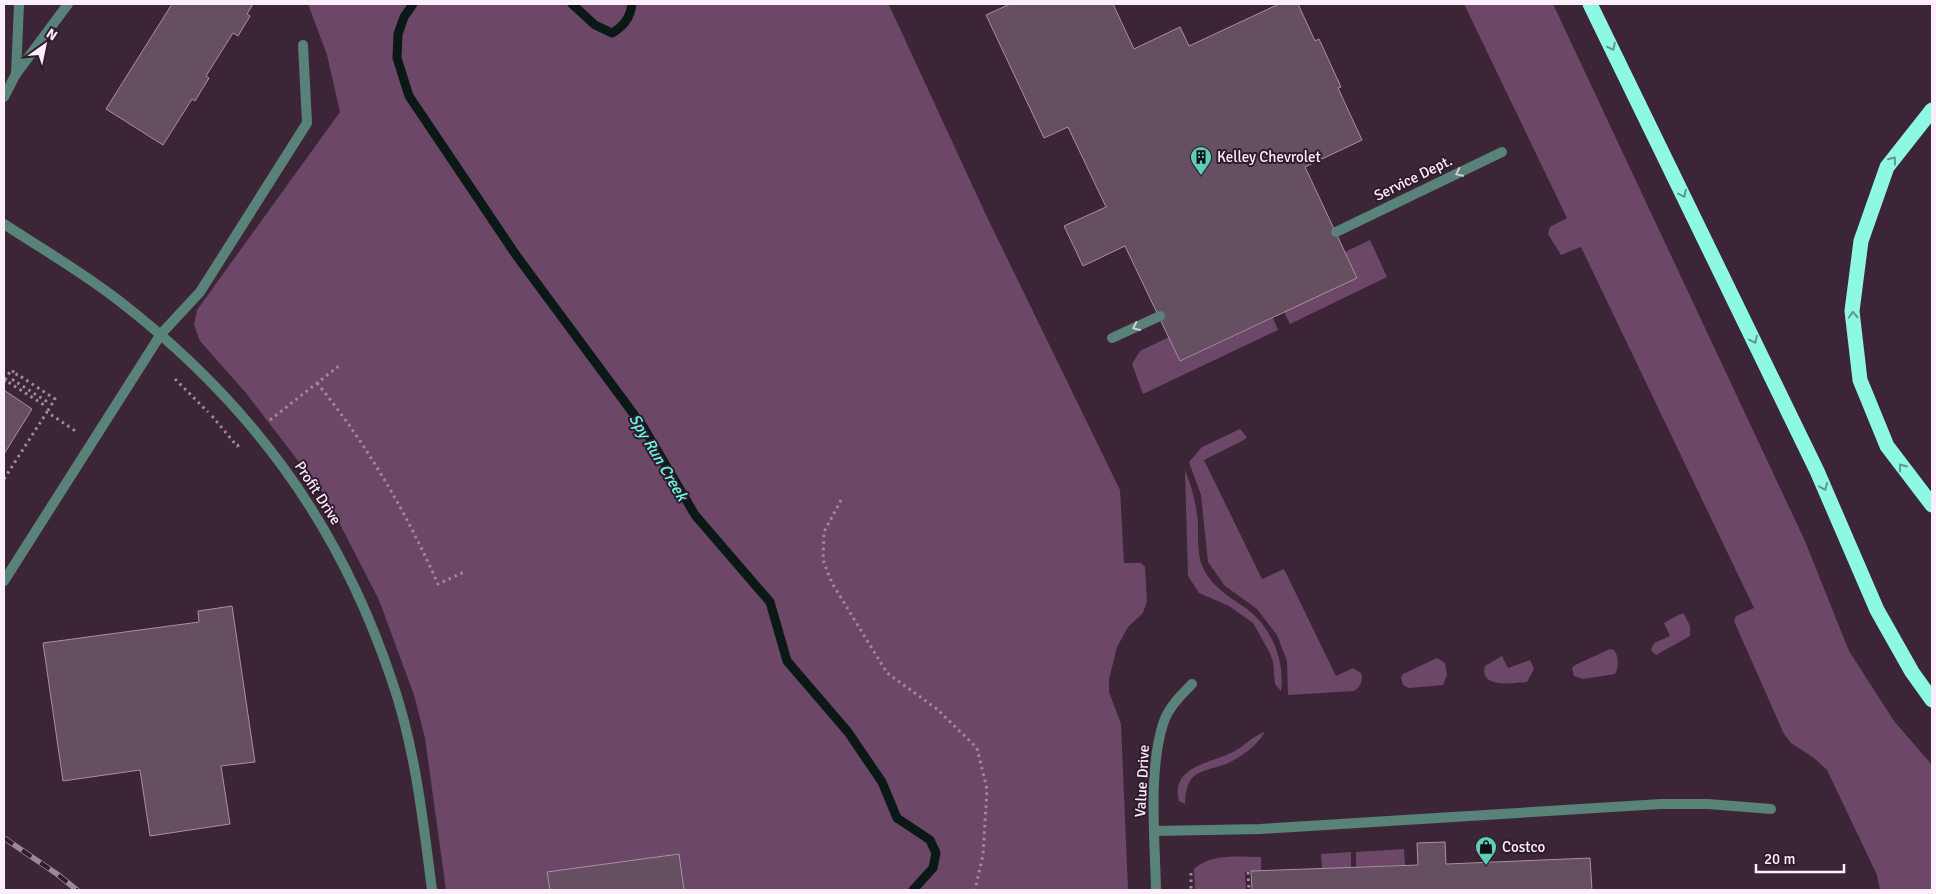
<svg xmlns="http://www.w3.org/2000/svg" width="1936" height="894" viewBox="0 0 1936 894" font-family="Signika,sans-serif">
<rect width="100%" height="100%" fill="#3b2537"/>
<g fill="#6d4767">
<path d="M 308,4 L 892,4 L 889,5 L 986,215 L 1120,490 L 1124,563 L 1141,563 L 1145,567 L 1147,601 L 1143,613 L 1128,627 L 1117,647 L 1109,679 L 1109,692 L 1121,724 L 1128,890 L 446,890 L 425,738 L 414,695 L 379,600 L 326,497 L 246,393 L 200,341 L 194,325 L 197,310 L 340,112 L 327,55 Z"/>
<path d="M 1464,4 L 1553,4 L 1805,541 L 1849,651 L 1894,721 L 1932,765 L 1932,890 L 1880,890 L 1877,875 L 1827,770 L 1814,758 L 1791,743 L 1784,734 L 1734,621 L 1736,616 L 1754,608 L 1581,247 L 1561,255 L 1548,234 L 1550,227 L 1567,218 Z"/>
<path d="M 1370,240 L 1387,277 L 1290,324 L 1284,312 L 1357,278 L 1345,252 Z"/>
<path d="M 1273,318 L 1278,330 L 1143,394 L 1132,364 L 1140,351 L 1169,337 L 1181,361 Z"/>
<path d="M 1240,429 L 1247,437 L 1244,440 L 1204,460 L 1262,579 L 1284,569 L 1336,676 L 1353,668 L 1361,673 C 1363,680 1361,687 1354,691 L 1288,695 L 1287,661 L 1277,635 L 1257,609 L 1225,586 L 1208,562 L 1201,495 L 1189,462 L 1202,447 Z"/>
<path d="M 1185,470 C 1192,487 1196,503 1198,522 C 1198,536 1197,554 1203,568 C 1213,588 1230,597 1247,609 C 1272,628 1285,661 1281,691 L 1275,684 L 1273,662 L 1270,653 L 1253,623 L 1229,606 L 1199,593 L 1188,576 Z"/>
<path d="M 1680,614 L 1684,614 L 1690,626 L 1690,636 L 1656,655 L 1651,650 L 1654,643 L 1670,636 L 1664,623 Z"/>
<path d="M 1610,649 L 1614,650 C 1619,657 1619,667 1615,674 L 1583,679 L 1574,676 L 1572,668 L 1575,665 Z"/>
<path d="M 1502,656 L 1508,668 L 1530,660 L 1534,669 L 1527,682 C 1515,683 1478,689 1485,666 Z"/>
<path d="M 1437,658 L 1445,663 L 1447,675 L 1443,685 L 1409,688 L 1403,685 L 1401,677 L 1403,674 Z"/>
<path d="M 1265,732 C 1257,746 1238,760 1223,765 C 1198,773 1186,772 1185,804 L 1179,801 C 1170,766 1212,763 1233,752 C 1245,746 1252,736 1265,732 Z"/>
<path d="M 1404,849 L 1405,865 L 1356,867 L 1356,852 Z"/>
<path d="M 1351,852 L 1351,867 L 1322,869 L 1321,854 Z"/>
<path d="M 1261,857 L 1261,871 L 1245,872 L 1246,890 L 1195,890 L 1194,869 C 1212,853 1239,857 1261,857 Z"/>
</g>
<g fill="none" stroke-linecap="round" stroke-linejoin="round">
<g stroke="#0a1916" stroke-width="9">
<path d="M 413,4 L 404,17 L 398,34 L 397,58 L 409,96 L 516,255 L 644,428 L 695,515 L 770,602 L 787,661 L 848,732 L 882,782 L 897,818 L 930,840 L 936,853 L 933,868 L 913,890"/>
<path d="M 572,4 L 595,25 L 612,33 C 624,26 630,18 632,4"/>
</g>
</g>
<g fill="#674f62" stroke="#aa8fa5">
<path d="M 172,4 L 253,4 L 247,14 L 250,16 L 238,36 L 233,33 L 206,76 L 209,78 L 195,101 L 192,99 L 163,145 L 106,109 Z"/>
<path d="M 1010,4 L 1113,4 L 1134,49 L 1180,27 L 1189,46 L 1279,4 L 1298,4 L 1315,41 L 1319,39 L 1341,87 L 1338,88 L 1362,140 L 1305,167 L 1357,278 L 1180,361 L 1125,246 L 1083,266 L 1064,226 L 1106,207 L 1068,127 L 1044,138 L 986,15 Z"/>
<path d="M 4,390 L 32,409 L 4,454 Z"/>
<path d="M 232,606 L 255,762 L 221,766 L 230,824 L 150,836 L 140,770 L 63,781 L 43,643 L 199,622 L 198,611 Z"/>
<path d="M 1445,842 L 1446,864 L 1590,858 L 1592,890 L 1252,890 L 1251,871 L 1418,865 L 1417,843 Z"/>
<path d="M 679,854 L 684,890 L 550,890 L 547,872 Z"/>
</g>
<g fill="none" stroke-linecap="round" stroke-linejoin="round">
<g stroke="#9e8c9a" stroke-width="3" stroke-dasharray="2.5 4" stroke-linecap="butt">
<path d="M 175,379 L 208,412"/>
<path d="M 5,380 L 11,370 L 17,374"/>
<path d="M 4,382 L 5,380 L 44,405 L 46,401 L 13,380 L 17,374 L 55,399 L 47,412"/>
<path d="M 317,383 C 367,444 406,512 438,584 L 464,572"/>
<path d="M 212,416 L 237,446 L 241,444"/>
<path d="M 270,420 L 340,365"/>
<path d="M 4,479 L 47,412 L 74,430 L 76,426"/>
<path d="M 841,500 L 824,532 L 823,560 L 832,583 L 887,673 L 937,709 L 977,748 L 987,789 L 983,855 L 975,890"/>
<path d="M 1248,872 L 1249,890"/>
<path d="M 1191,873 L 1191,890"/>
</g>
<g stroke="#598279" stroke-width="10">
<path d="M 16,74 L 19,4"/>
<path d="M 4,97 L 16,74 L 68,4"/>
<path d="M 1336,232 L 1502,152"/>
<path d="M 1112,338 L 1160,316"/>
<path d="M 4,581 L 161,334 L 200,292 L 307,123 L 303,45"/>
<path d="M 1155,831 L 1260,829 L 1661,804 L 1708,804 L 1771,809"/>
</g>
<g stroke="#598279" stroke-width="10">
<path d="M 4,224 C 42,249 82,272 118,300 C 249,401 338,521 391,678 C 415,746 423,820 432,890"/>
<path d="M 1156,890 C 1155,840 1148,772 1163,724 C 1168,708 1180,696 1192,684"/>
</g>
<g stroke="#8df9e3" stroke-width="15">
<path d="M 1590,4 L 1817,471 L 1877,610 L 1912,672 L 1932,700"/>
<path d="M 1932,110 L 1887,167 L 1861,241 L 1852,311 L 1860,380 L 1887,446 L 1932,505"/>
</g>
<g stroke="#9b8997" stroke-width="5.5">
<path id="rail" d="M 4,838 L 57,874 L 77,890"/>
</g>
<use href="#rail" stroke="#301b2d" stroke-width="4" stroke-dasharray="11" stroke-linecap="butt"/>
</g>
<defs><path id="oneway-chevron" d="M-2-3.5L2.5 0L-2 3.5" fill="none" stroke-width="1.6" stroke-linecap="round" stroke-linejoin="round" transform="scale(1.25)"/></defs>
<g stroke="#639591">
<use href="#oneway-chevron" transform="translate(1612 47) rotate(64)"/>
<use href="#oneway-chevron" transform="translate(1893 160) rotate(-52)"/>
<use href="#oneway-chevron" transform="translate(1683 194) rotate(64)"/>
<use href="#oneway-chevron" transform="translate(1853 315) rotate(-93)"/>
<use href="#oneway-chevron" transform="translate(1754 340) rotate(64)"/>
<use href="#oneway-chevron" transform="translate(1902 467) rotate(-126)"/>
<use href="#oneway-chevron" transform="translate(1824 487) rotate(67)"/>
</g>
<g stroke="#ccced3">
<use href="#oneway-chevron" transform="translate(1459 173) rotate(154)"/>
<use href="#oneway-chevron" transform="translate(1136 327) rotate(155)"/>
</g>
<defs>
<g id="building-pin" transform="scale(1.125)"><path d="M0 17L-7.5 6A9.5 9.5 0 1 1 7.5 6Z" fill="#5dceb9" stroke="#301b2d"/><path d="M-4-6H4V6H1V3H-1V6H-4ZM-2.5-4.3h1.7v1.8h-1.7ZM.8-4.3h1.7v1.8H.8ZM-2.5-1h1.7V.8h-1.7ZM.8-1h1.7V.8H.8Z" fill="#111"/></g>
<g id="shop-pin" transform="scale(1.125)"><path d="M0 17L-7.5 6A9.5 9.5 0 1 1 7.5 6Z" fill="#5dceb9" stroke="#301b2d"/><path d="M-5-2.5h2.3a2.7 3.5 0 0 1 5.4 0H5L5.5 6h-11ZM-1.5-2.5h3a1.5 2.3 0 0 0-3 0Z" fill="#111"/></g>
</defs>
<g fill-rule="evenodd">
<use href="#building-pin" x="1201" y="157"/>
<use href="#shop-pin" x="1486" y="847"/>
</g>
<g text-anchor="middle" stroke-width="4" stroke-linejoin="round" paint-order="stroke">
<g font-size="15" fill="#fdeffa" stroke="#301b2d" text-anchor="start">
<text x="1217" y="162">Kelley Chevrolet</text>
<text x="1502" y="852">Costco</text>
</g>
<g font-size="15" fill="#fdeffa" stroke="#301b2d">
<text transform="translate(1413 178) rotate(-26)" y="5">Service Dept.</text>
<text transform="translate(318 493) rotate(57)" y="5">Profit Drive</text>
<text transform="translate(1142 781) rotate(-87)" y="5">Value Drive</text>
</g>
<g font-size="16" font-style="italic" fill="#64fee3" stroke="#301b2d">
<text transform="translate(659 457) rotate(59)" y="6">Spy Run Creek</text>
</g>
</g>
<rect width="1936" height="894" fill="none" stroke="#fdeffa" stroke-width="10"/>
<g transform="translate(45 45) rotate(33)" stroke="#301b2d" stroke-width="4" paint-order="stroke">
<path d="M0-4L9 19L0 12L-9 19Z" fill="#fdeffa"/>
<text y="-8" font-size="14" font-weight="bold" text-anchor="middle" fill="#fdeffa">N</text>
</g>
<path d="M1756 864v8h88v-8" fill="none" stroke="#fdeffa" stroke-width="2.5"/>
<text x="1764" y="864" font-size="15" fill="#fdeffa" stroke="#301b2d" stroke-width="4" paint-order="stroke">20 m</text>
</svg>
